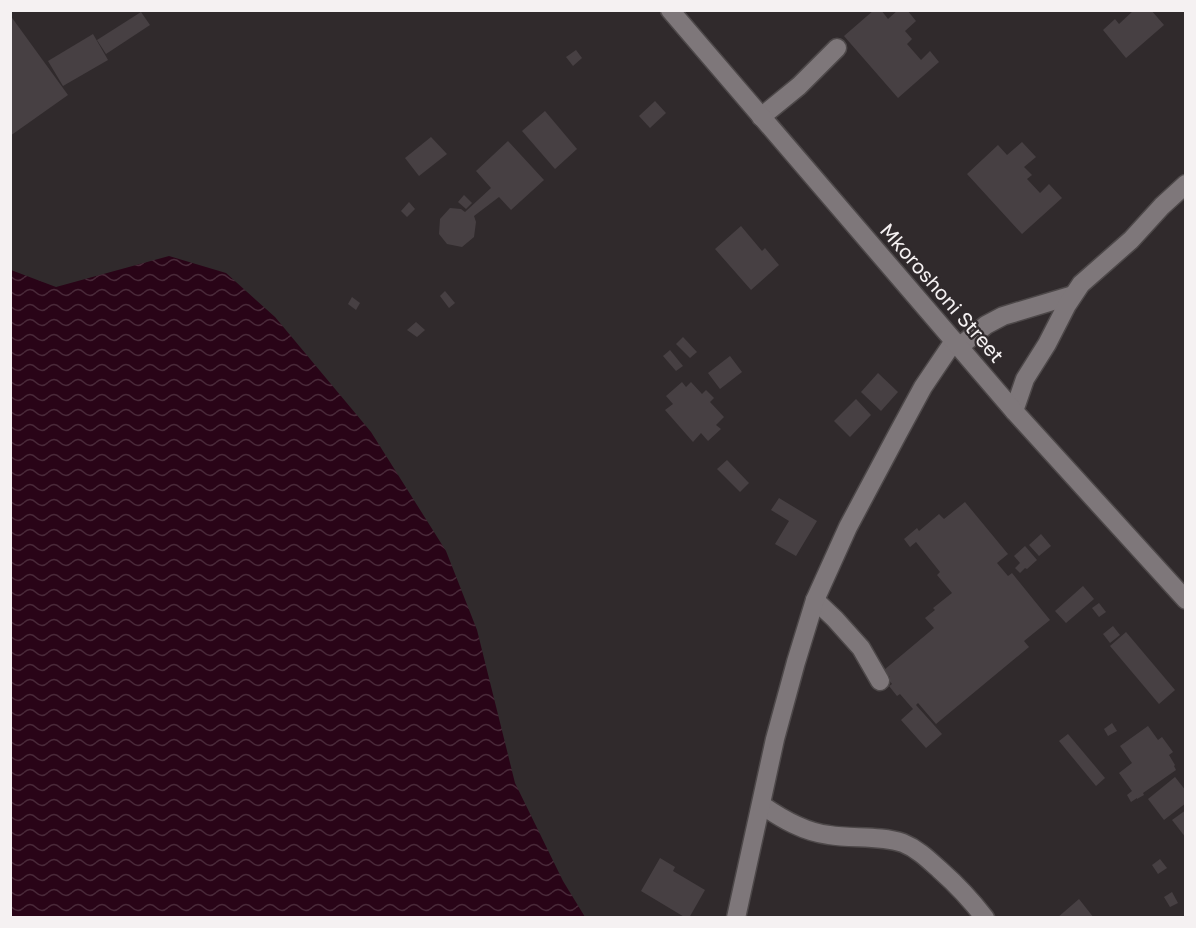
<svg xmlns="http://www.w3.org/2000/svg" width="1196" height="928" viewBox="0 0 1196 928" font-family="'Golos Text',sans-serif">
<defs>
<pattern id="water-waves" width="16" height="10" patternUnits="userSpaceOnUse" patternTransform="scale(1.5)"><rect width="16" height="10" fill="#290417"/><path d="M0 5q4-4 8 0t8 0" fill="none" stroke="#492939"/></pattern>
</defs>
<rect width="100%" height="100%" fill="#302a2c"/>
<path fill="url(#water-waves)" d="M 169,256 L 226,273 L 275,317 L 371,432 L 446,551 L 477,630 L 515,783 L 563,881 L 585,917 L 11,917 L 11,270 L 56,287 Z"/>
<g fill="#474043">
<path d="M 874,10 L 881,10 L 888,19 L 898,10 L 907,10 L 916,21 L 905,31 L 912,39 L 907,44 L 921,60 L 930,51 L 939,62 L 898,98 L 844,36 Z"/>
<path d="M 1134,10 L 1151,10 L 1164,25 L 1126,58 L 1103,30 L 1115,19 L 1119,24 Z"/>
<path d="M 141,12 L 150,25 L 106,54 L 97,40 Z"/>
<path d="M 10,15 L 68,95 L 10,136 Z"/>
<path d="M 93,34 L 108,60 L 63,86 L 48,61 Z"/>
<path d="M 576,50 L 582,58 L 573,66 L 566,57 Z"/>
<path d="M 655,101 L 666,113 L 650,128 L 639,116 Z"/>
<path d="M 545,111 L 577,149 L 555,169 L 522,131 Z"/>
<path d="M 431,137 L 447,154 L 419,176 L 405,158 Z"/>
<path d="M 508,141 L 544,180 L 511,210 L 499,197 L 474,216 L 476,222 L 474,237 L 462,247 L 447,244 L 439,234 L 440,219 L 450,208 L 461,209 L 465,212 L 491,188 L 476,171 Z"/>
<path d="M 1022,142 L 1036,157 L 1024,167 L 1032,175 L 1027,179 L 1040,193 L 1049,184 L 1062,198 L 1022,234 L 967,174 L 998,145 L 1007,155 Z"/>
<path d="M 464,195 L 472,203 L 466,209 L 458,202 Z"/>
<path d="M 409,202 L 415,209 L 407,217 L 401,211 Z"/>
<path d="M 741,226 L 762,251 L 765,248 L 779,265 L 751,290 L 715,249 Z"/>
<path d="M 445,291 L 455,303 L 449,308 L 440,296 Z"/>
<path d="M 352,297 L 360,303 L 356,310 L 348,304 Z"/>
<path d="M 416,322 L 425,330 L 417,337 L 407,330 Z"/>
<path d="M 683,337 L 697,352 L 690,358 L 676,344 Z"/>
<path d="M 670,350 L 683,366 L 676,371 L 663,356 Z"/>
<path d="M 730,356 L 742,372 L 720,389 L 708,373 Z"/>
<path d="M 878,373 L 898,392 L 881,411 L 861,392 Z"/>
<path d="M 682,382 L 686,387 L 691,382 L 702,394 L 706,390 L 714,398 L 710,402 L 724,417 L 716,425 L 721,429 L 708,441 L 701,433 L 693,442 L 665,410 L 673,404 L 666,396 Z"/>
<path d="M 856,399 L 871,415 L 850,437 L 834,421 Z"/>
<path d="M 727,460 L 749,483 L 740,492 L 717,469 Z"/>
<path d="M 779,498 L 817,521 L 796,556 L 775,544 L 789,521 L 771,510 Z"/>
<path d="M 965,502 L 1008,554 L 997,563 L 1008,576 L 1012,573 L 1050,620 L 1024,641 L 1029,647 L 936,724 L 918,703 L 916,705 L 942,734 L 926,748 L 901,720 L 913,709 L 900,694 L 897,696 L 889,686 L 892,684 L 888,679 L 890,677 L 884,670 L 934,628 L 925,618 L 935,610 L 933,608 L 952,593 L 937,575 L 940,572 L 916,542 L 910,547 L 904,539 L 917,528 L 919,531 L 939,514 L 944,519 Z"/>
<path d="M 1041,534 L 1051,546 L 1039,556 L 1029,545 Z"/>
<path d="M 1025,546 L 1037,560 L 1027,569 L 1025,568 L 1020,573 L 1015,568 L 1020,563 L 1014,556 Z"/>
<path d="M 1083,586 L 1094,599 L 1066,623 L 1055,611 Z"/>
<path d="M 1099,603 L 1106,612 L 1099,617 L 1092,608 Z"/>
<path d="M 1113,626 L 1120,635 L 1110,643 L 1103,634 Z"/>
<path d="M 1126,632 L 1175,690 L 1159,704 L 1110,646 Z"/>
<path d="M 1112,723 L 1117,731 L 1108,736 L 1104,729 Z"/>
<path d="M 1148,726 L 1158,740 L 1162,737 L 1173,752 L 1169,755 L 1175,765 L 1174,766 L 1176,770 L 1143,793 L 1144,795 L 1137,799 L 1137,798 L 1131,802 L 1127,795 L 1132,791 L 1119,773 L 1132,763 L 1120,746 Z"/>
<path d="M 1068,734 L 1105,778 L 1096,786 L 1059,741 Z"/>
<path d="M 1175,777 L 1186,791 L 1186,803 L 1164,820 L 1148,799 Z"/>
<path d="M 1186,810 L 1186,838 L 1172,820 Z"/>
<path d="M 660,858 L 675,867 L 673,871 L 705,890 L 689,918 L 686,918 L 641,891 Z"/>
<path d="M 1160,859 L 1167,868 L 1158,874 L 1152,865 Z"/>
<path d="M 1172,892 L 1178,903 L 1170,907 L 1164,897 Z"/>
<path d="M 1079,899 L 1094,918 L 1057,918 Z"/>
</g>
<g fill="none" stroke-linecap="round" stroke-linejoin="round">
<g stroke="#4d4849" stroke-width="21">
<g id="street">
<path d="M 761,117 L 799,86 L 837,48"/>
<path d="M 959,347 L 986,325 L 1003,316 L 1073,295"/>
<path d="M 1014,411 L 1025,379 L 1047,344 L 1067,305 L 1081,284 L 1131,240 L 1162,206 L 1186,184"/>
<path d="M 815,600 L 835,619 L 861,648 L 880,681"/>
<path d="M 762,805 C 782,819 804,832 829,835 C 853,839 879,835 903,843 C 918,849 929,860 940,870 C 957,885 971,900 985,918"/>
<path d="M 736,918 L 775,739 L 796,662 L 815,600 L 848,527 L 897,435 L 923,387 L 954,341"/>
</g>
</g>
<g stroke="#4d4849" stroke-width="21">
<path id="secondary" d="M 670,10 L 1014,411 L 1186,600"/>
</g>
<use href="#street" stroke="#7e777a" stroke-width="18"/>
<use href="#secondary" stroke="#7e777a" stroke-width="18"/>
</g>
<g text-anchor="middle" stroke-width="4.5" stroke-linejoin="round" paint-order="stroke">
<g font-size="20" fill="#f5f1f2" stroke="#302a2c">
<text transform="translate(942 293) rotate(49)" y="7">Mkoroshoni Street</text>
</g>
</g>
<rect width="1196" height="928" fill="none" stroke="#f5f1f2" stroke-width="24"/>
</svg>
